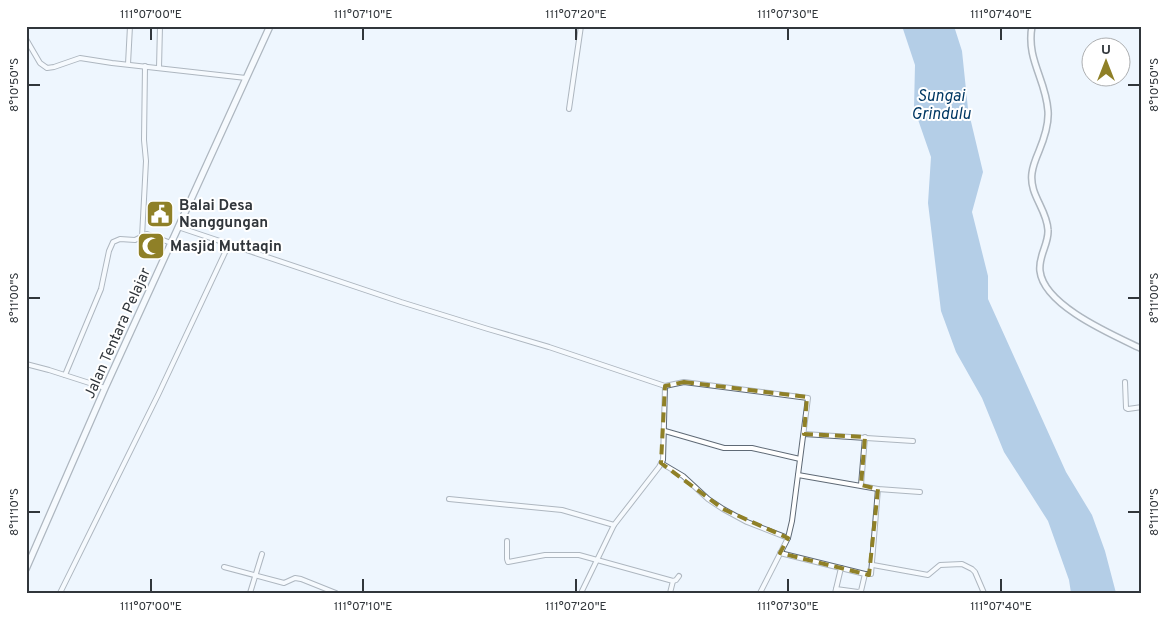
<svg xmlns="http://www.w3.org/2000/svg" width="1168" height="619" viewBox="0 0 1168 619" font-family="Overpass,sans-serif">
<rect width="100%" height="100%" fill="#eef6fe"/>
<path fill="#6d9dcd" d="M 902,26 L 954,26 L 962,51 L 968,109 L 983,172 L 972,212 L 988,276 L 988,299 L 1066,472 L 1092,515 L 1105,551 L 1116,593 L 1071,593 L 1069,580 L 1048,521 L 1004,452 L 982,398 L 956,352 L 941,311 L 928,203 L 931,157 L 914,108 L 915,65 Z"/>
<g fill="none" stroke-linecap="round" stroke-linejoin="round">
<g stroke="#5f6a76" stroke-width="6">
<g id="street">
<path d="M 26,39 L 40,63 L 47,68 L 54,67 L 80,58 L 112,63 L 246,78"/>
<path d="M 128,64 L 130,26"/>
<path d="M 159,68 L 160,26"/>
<path d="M 569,109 L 581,26"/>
<path d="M 178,227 L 401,302 L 488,329 L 549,347 L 665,386 L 684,382 L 808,398 L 792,521 L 788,538 L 760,593"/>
<path d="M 142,237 L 146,161 L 144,140 L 145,66"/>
<path d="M 26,364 L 49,370 L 105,388"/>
<path d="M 65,375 L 101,289 L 109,251 L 113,242 L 120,239 L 135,240 L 147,234 L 171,243"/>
<path d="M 1125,382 L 1126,408 L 1128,409 L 1142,407"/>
<path d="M 665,431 L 724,448 L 752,448 L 800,459"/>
<path d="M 804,434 L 913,441"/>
<path d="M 661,463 L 683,476 L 708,499 L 723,509 L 747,522 L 788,538"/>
<path d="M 798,475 L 878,489 L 920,492"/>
<path d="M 861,485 L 865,437"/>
<path d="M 449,499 L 562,510 L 614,525"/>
<path d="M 507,541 L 507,559 L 508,562 L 545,555 L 579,555 L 673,581 L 670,593"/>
<path d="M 780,553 L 865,574 L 871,574 L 878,489"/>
<path d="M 873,565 L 928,575 L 940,565 L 962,564 L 972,569 L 975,572 L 984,593"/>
<path d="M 224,567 L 284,583 L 295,578 L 301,579 L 336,593"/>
<path d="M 673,581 L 676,580 L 679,576"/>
<path d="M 836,589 L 841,568"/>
<path d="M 60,593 L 158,395 L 229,244"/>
<path d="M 250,593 L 262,554"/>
<path d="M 581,593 L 614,525 L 659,467 L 663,460 L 665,386"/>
<path d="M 835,593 L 836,589 L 858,592 L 861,591 L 865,574"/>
</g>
</g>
<g stroke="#5f6a76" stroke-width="8">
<path id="secondary" d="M 1032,26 C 1026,60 1046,79 1048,111 C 1049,124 1044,139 1039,151 C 1036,158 1033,165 1032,173 C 1029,195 1047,209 1048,230 C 1049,244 1038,256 1040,271 C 1044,306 1113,335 1142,349"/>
</g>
<g stroke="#5f6a76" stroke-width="8">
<path id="primary" d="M 26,569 L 105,388 L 270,26"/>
</g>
<use href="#street" stroke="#fff" stroke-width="4"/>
<use href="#secondary" stroke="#fff" stroke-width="5"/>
<use href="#primary" stroke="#fff" stroke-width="5.5"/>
</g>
<path d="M0 0H1168V619H0ZM 684,382 L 807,397 L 804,434 L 865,437 L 861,485 L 878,489 L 869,575 L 780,553 L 788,538 L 723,509 L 661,463 L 665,386 Z" fill="#eef6fe" fill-opacity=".55" fill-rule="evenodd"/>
<path fill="none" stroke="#8f8027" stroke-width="4" stroke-dasharray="10 6" stroke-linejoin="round" d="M 684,382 L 807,397 L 804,434 L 865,437 L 861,485 L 878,489 L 869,575 L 780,553 L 788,538 L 723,509 L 661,463 L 665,386 Z"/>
<path fill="none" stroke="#31363b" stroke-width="2" d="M 151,28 L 151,40M 363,28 L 363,40M 576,28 L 576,40M 788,28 L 788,40M 1001,28 L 1001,40M 28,85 L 40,85M 1128,85 L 1140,85M 28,298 L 40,298M 1128,298 L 1140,298M 28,512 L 40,512M 1128,512 L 1140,512M 151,579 L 151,592M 363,579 L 363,592M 576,579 L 576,592M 788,579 L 788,592M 1001,579 L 1001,592"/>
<defs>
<g id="civic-square" transform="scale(1.4375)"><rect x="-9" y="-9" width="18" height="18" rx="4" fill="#8f8027" stroke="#fff"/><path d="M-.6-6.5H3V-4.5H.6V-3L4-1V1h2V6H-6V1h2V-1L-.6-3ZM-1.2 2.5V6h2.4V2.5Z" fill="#fff"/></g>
<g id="mosque-square" transform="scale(1.4375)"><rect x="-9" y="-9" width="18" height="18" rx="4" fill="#8f8027" stroke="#fff"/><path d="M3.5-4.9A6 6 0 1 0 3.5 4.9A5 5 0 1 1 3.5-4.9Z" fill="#fff"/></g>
</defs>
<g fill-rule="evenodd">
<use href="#civic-square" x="160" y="214"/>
<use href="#mosque-square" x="151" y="246"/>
</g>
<g text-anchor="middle" stroke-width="4" stroke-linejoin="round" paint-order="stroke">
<g font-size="15" font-weight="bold" fill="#31363b" stroke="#fff" text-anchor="start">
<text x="179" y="210">Balai Desa<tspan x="179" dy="17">Nanggungan</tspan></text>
<text x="170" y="251">Masjid Muttaqin</text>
</g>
<g font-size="15" fill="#31363b" stroke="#fff">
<text transform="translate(117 333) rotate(-66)" y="5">Jalan Tentara Pelajar</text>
</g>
<g font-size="16" font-style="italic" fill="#003864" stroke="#fff">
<text x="941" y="101">Sungai<tspan x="941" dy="18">Grindulu</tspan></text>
</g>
</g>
<rect width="1168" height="619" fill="none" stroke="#ffffff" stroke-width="55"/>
<g transform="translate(1106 62)"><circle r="24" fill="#ffffff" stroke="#adafb1"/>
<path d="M0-4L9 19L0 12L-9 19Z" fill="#8f8027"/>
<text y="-8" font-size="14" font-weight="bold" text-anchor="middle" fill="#31363b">U</text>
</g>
<rect x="28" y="28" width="1112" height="564" fill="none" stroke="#31363b" stroke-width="2"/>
<g font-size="12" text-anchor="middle" fill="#31363b">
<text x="151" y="18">111°07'00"E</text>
<text x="363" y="18">111°07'10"E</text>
<text x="576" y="18">111°07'20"E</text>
<text x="788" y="18">111°07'30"E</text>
<text x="1001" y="18">111°07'40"E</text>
<text transform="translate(14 85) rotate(-90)" y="4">8°10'50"S</text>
<text transform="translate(1154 85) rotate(-90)" y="4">8°10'50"S</text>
<text transform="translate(14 298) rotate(-90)" y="4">8°11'00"S</text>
<text transform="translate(1154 298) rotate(-90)" y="4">8°11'00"S</text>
<text transform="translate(14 512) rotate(-90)" y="4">8°11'10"S</text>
<text transform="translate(1154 512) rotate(-90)" y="4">8°11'10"S</text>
<text x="151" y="610">111°07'00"E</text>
<text x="363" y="610">111°07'10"E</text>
<text x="576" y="610">111°07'20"E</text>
<text x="788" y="610">111°07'30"E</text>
<text x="1001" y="610">111°07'40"E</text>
</g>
</svg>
